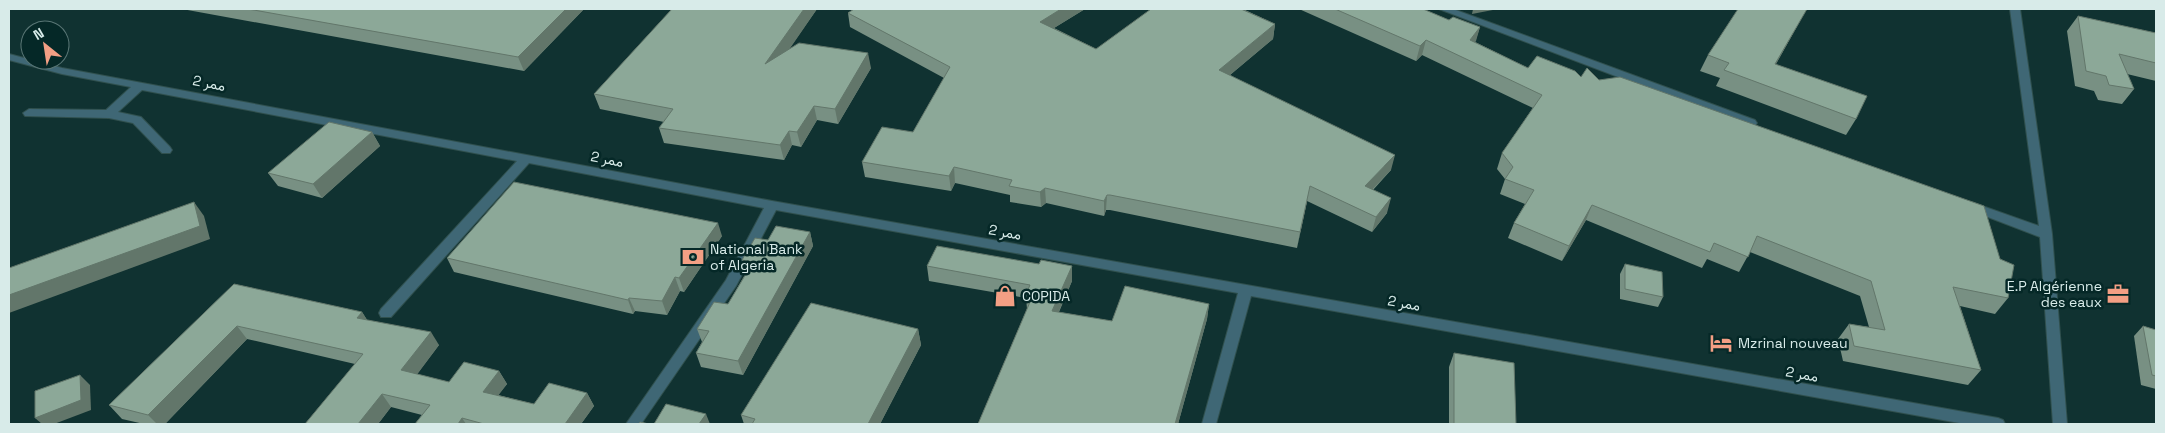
<svg xmlns="http://www.w3.org/2000/svg" width="2165" height="433" viewBox="0 0 2165 433" font-family="'Space Grotesk',Vazirmatn,sans-serif">
<rect width="100%" height="100%" fill="#103231"/>
<g fill="none" stroke-linecap="round" stroke-linejoin="round">
<g stroke="#30504e" stroke-width="2">
<g id="minor">
<path d="M 1439,9 L 1453,9 L 1755,120 L 1757,123 L 1755,126 L 1747,126 Z"/>
<path d="M 2010,9 L 2020,9 L 2052,234 L 2067,424 L 2053,424 L 2040,237 L 1967,209 L 1965,206 L 1971,202 L 2039,226 Z"/>
<path d="M 9,54 L 62,68 L 772,201 L 1998,418 L 2003,420 L 2005,424 L 1965,424 L 1251,296 L 1216,424 L 1202,424 L 1238,293 L 776,210 L 736,286 L 641,424 L 626,424 L 726,280 L 764,208 L 529,163 L 391,317 L 381,317 L 379,313 L 381,309 L 517,161 L 142,90 L 118,112 L 141,117 L 170,147 L 172,150 L 170,153 L 162,153 L 133,123 L 109,118 L 25,116 L 23,113 L 29,109 L 106,110 L 131,87 L 62,74 L 9,60 Z"/>
</g>
</g>
<use href="#minor" fill="#3f6775" fill-rule="evenodd"/>
</g>
<g fill="#789083">
<path d="M 182,9 L 584,9 L 524,71 Z"/>
<path d="M 672,9 L 817,9 L 789,49 L 871,68 L 838,124 L 817,120 L 801,147 L 792,145 L 784,160 L 664,143 L 659,128 L 664,122 L 600,109 L 594,94 Z"/>
<path d="M 854,9 L 1085,9 L 1054,28 L 1096,49 L 1245,10 L 1275,24 L 1273,39 L 1230,75 L 1391,170 L 1373,190 L 1387,213 L 1372,232 L 1307,201 L 1297,248 L 1110,210 L 1106,210 L 1104,216 L 1046,203 L 1041,207 L 1010,202 L 1010,195 L 955,183 L 951,191 L 865,177 L 862,162 L 913,132 L 944,78 L 850,27 L 848,13 Z"/>
<path d="M 1299,9 L 1423,9 L 1449,20 L 1480,27 L 1475,42 L 1528,68 L 1599,80 L 2008,298 L 1995,314 L 1960,306 L 1981,370 L 1968,385 L 1843,361 L 1838,339 L 1849,324 L 1869,327 L 1860,296 L 1750,252 L 1739,272 L 1707,259 L 1702,268 L 1586,220 L 1562,261 L 1508,238 L 1514,223 L 1525,204 L 1500,194 L 1505,179 L 1497,169 L 1502,153 L 1533,108 L 1422,55 L 1416,61 Z"/>
<path d="M 2078,16 L 2156,33 L 2156,81 L 2127,74 L 2134,89 L 2122,104 L 2098,100 L 2094,91 L 2075,86 L 2067,31 Z"/>
<path d="M 1800,21 L 1776,64 L 1856,119 L 1846,135 L 1716,86 L 1720,78 L 1700,71 L 1708,55 Z"/>
<path d="M 372,132 L 380,146 L 322,198 L 278,186 L 268,173 Z"/>
<path d="M 810,232 L 813,246 L 743,375 L 701,367 L 696,353 L 702,342 L 697,329 L 728,304 L 746,273 L 742,260 L 768,240 Z"/>
<path d="M 722,236 L 684,292 L 680,291 L 667,315 L 635,311 L 633,314 L 454,272 L 447,258 Z"/>
<path d="M 1039,264 L 1072,266 L 1072,281 L 1059,312 L 1112,321 L 1209,304 L 1207,319 L 1178,424 L 978,424 L 1027,309 L 1026,298 L 929,281 L 927,266 Z"/>
<path d="M 1625,264 L 1663,297 L 1658,307 L 1620,299 L 1620,274 Z"/>
<path d="M 234,284 L 362,312 L 367,320 L 439,345 L 417,374 L 449,382 L 499,371 L 507,384 L 498,395 L 534,404 L 587,393 L 594,406 L 581,424 L 415,424 L 422,415 L 391,407 L 378,424 L 305,424 L 355,364 L 247,339 L 165,424 L 144,424 L 122,419 L 109,405 Z"/>
<path d="M 2143,326 L 2156,330 L 2156,389 L 2141,385 L 2134,336 Z"/>
<path d="M 918,329 L 921,345 L 880,424 L 744,424 L 741,415 Z"/>
<path d="M 1454,353 L 1516,424 L 1449,424 L 1449,367 Z"/>
</g>
<g fill="#62766a">
<path d="M 566,9 L 584,9 L 524,71 L 518,57 Z"/>
<path d="M 804,9 L 817,9 L 769,79 L 765,64 Z"/>
<path d="M 1061,9 L 1085,9 L 1041,36 L 1040,22 Z"/>
<path d="M 1473,9 L 1498,9 L 1472,14 Z"/>
<path d="M 1807,9 L 1800,21 L 1767,80 L 1775,64 Z"/>
<path d="M 1275,24 L 1273,39 L 1218,85 L 1219,70 Z"/>
<path d="M 1480,27 L 1476,41 L 1465,55 L 1470,40 Z"/>
<path d="M 1426,40 L 1422,55 L 1416,61 L 1420,46 Z"/>
<path d="M 868,53 L 871,68 L 838,124 L 835,109 Z"/>
<path d="M 814,106 L 817,120 L 801,147 L 797,132 Z"/>
<path d="M 789,131 L 792,145 L 784,160 L 780,145 Z"/>
<path d="M 372,132 L 380,146 L 322,198 L 313,184 Z"/>
<path d="M 1395,155 L 1391,170 L 1361,201 L 1365,186 Z"/>
<path d="M 954,167 L 955,183 L 951,191 L 949,176 Z"/>
<path d="M 1310,186 L 1307,201 L 1297,248 L 1300,232 Z"/>
<path d="M 1045,188 L 1046,203 L 1041,207 L 1040,192 Z"/>
<path d="M 1107,195 L 1106,210 L 1104,216 L 1104,201 Z"/>
<path d="M 1391,198 L 1387,213 L 1372,232 L 1376,217 Z"/>
<path d="M 194,202 L 204,216 L 210,239 L 9,313 L 9,295 Z"/>
<path d="M 1592,205 L 1586,220 L 1562,261 L 1569,246 Z"/>
<path d="M 718,223 L 722,236 L 684,292 L 679,278 Z"/>
<path d="M 810,232 L 813,246 L 743,375 L 738,361 Z"/>
<path d="M 1072,266 L 1072,281 L 1053,325 L 1052,311 Z"/>
<path d="M 675,277 L 680,291 L 667,315 L 662,301 Z"/>
<path d="M 629,298 L 635,311 L 633,314 L 628,300 Z"/>
<path d="M 1209,304 L 1207,319 L 1178,424 L 1175,424 Z"/>
<path d="M 362,312 L 371,326 L 357,318 Z"/>
<path d="M 237,326 L 247,339 L 165,424 L 157,424 L 148,415 Z"/>
<path d="M 918,329 L 921,345 L 880,424 L 868,424 Z"/>
<path d="M 431,332 L 439,345 L 410,384 L 401,370 Z"/>
<path d="M 499,371 L 507,384 L 491,405 L 483,392 Z"/>
<path d="M 80,375 L 90,385 L 91,410 L 54,424 L 42,424 L 35,418 Z"/>
<path d="M 587,393 L 594,406 L 581,424 L 565,424 Z"/>
<path d="M 382,394 L 391,407 L 378,424 L 358,424 Z"/>
<path d="M 706,414 L 710,424 L 699,424 Z"/>
<path d="M 462,418 L 466,424 L 458,424 Z"/>
</g>
<g fill="#8ca898" stroke="#62766a">
<path d="M 248,9 L 566,9 L 518,57 Z"/>
<path d="M 672,9 L 804,9 L 765,64 L 799,43 L 868,53 L 835,109 L 814,106 L 797,132 L 789,131 L 780,145 L 659,128 L 673,109 L 594,94 Z"/>
<path d="M 854,9 L 1061,9 L 1040,22 L 1096,49 L 1151,9 L 1241,9 L 1275,24 L 1219,70 L 1395,155 L 1365,186 L 1391,198 L 1376,217 L 1310,186 L 1300,232 L 1110,195 L 1107,195 L 1104,201 L 1045,188 L 1040,192 L 1009,186 L 1012,180 L 954,167 L 949,176 L 862,162 L 882,127 L 913,132 L 950,67 L 848,13 Z"/>
<path d="M 1335,9 L 1423,9 L 1449,20 L 1453,17 L 1480,27 L 1470,40 L 1528,68 L 1537,56 L 1575,71 L 1581,77 L 1587,68 L 1599,80 L 1620,77 L 1984,206 L 2000,259 L 2014,265 L 2008,298 L 1953,287 L 1981,370 L 1854,346 L 1849,324 L 1885,330 L 1871,281 L 1757,236 L 1748,257 L 1714,243 L 1710,252 L 1592,205 L 1569,246 L 1514,223 L 1534,190 L 1505,179 L 1513,167 L 1502,153 L 1542,95 L 1426,40 L 1420,46 Z"/>
<path d="M 1738,9 L 1807,9 L 1775,64 L 1867,96 L 1856,119 L 1724,70 L 1729,63 L 1708,55 Z"/>
<path d="M 2078,16 L 2156,33 L 2156,63 L 2119,54 L 2134,89 L 2109,85 L 2106,76 L 2086,71 Z"/>
<path d="M 329,122 L 372,132 L 313,184 L 268,173 Z"/>
<path d="M 514,182 L 718,223 L 679,278 L 675,277 L 662,301 L 629,298 L 628,300 L 447,258 Z"/>
<path d="M 194,202 L 200,226 L 9,295 L 9,268 Z"/>
<path d="M 776,226 L 810,232 L 738,361 L 696,353 L 709,331 L 697,329 L 714,302 L 728,304 L 753,262 L 742,260 L 755,238 L 768,240 Z"/>
<path d="M 937,246 L 1039,264 L 1041,260 L 1072,266 L 1052,311 L 1112,321 L 1125,286 L 1209,304 L 1175,424 L 978,424 L 1033,295 L 1026,294 L 1030,285 L 927,266 Z"/>
<path d="M 1625,264 L 1662,272 L 1663,297 L 1625,289 Z"/>
<path d="M 234,284 L 362,312 L 357,318 L 431,332 L 401,370 L 449,382 L 464,362 L 499,371 L 483,392 L 534,404 L 549,383 L 587,393 L 565,424 L 484,424 L 462,418 L 458,424 L 415,424 L 430,405 L 382,394 L 358,424 L 305,424 L 363,354 L 237,326 L 148,415 L 109,405 Z"/>
<path d="M 811,303 L 918,329 L 868,424 L 752,424 L 755,419 L 741,415 Z"/>
<path d="M 2143,326 L 2156,330 L 2156,376 L 2152,375 Z"/>
<path d="M 1454,353 L 1514,363 L 1516,424 L 1454,424 Z"/>
<path d="M 80,375 L 81,400 L 35,418 L 35,391 Z"/>
<path d="M 666,404 L 706,414 L 699,424 L 654,424 Z"/>
<path d="M 640,422 L 649,424 L 638,424 Z"/>
</g>
<defs>
<g id="bank-bare" transform="scale(1.725)"><path d="M-6-4H6V4H-6ZM0-2.3a2.3 2.3 0 1 0 0 4.6a2.3 2.3 0 1 0 0-4.6Z" fill="#f39f84" stroke="#052827" stroke-width="2.5" paint-order="stroke"/></g>
<g id="office-bare" transform="scale(1.725)"><path d="M-6-3h4V-5.5h4V-3h4V5H-6ZM-1-4.5V-3h2v-1.5ZM-6 0V1H6V0Z" fill="#f39f84" stroke="#052827" stroke-width="2.5" paint-order="stroke"/></g>
<g id="shop-bare" transform="scale(1.725)"><path d="M-5-2.5h2.3a2.7 3.5 0 0 1 5.4 0H5L5.5 6h-11ZM-1.5-2.5h3a1.5 2.3 0 0 0-3 0Z" fill="#f39f84" stroke="#052827" stroke-width="2.5" paint-order="stroke"/></g>
<g id="hotel-bare" transform="scale(1.725)"><path d="M-6-4.5h1.5V1H6V5H4.5V3h-9V5H-6ZM-4 0a1.8 1.8 0 1 1 3.6 0ZM.5 0V-2.5h3Q6-2.5 6 0Z" fill="#f39f84" stroke="#052827" stroke-width="2.5" paint-order="stroke"/></g>
</defs>
<g fill-rule="evenodd">
<use href="#bank-bare" x="693" y="257"/>
<use href="#office-bare" x="2118" y="294"/>
<use href="#shop-bare" x="1005" y="296"/>
<use href="#hotel-bare" x="1721" y="343"/>
</g>
<g text-anchor="middle" stroke-width="5" stroke-linejoin="round" paint-order="stroke">
<g font-size="14" fill="#d8ebe9" stroke="#052827">
<text transform="translate(209 83) rotate(11)" y="5">ممر 2</text>
<text transform="translate(607 159) rotate(11)" y="5">ممر 2</text>
<text transform="translate(1005 232) rotate(10)" y="5">ممر 2</text>
<text transform="translate(1404 303) rotate(10)" y="5">ممر 2</text>
<text transform="translate(1802 374) rotate(10)" y="5">ممر 2</text>
</g>
<g font-size="14" fill="#d8ebe9" stroke="#052827" text-anchor="start">
<text x="710" y="254">National Bank<tspan x="710" dy="16">of Algeria</tspan></text>
<text x="2102" y="291" text-anchor="end">E.P Algérienne<tspan x="2102" dy="16">des eaux</tspan></text>
<text x="1022" y="301">COPIDA</text>
<text x="1738" y="348">Mzrinal nouveau</text>
</g>
</g>
<rect width="2165" height="433" fill="none" stroke="#d8ebe9" stroke-width="20"/>
<g transform="translate(45 45) rotate(330)"><circle r="24" fill="#052827" stroke="#597675"/>
<path d="M0-4L9 19L0 12L-9 19Z" fill="#f39f84"/>
<text y="-8" font-size="14" font-weight="bold" text-anchor="middle" fill="#d8ebe9">N</text>
</g>
</svg>
